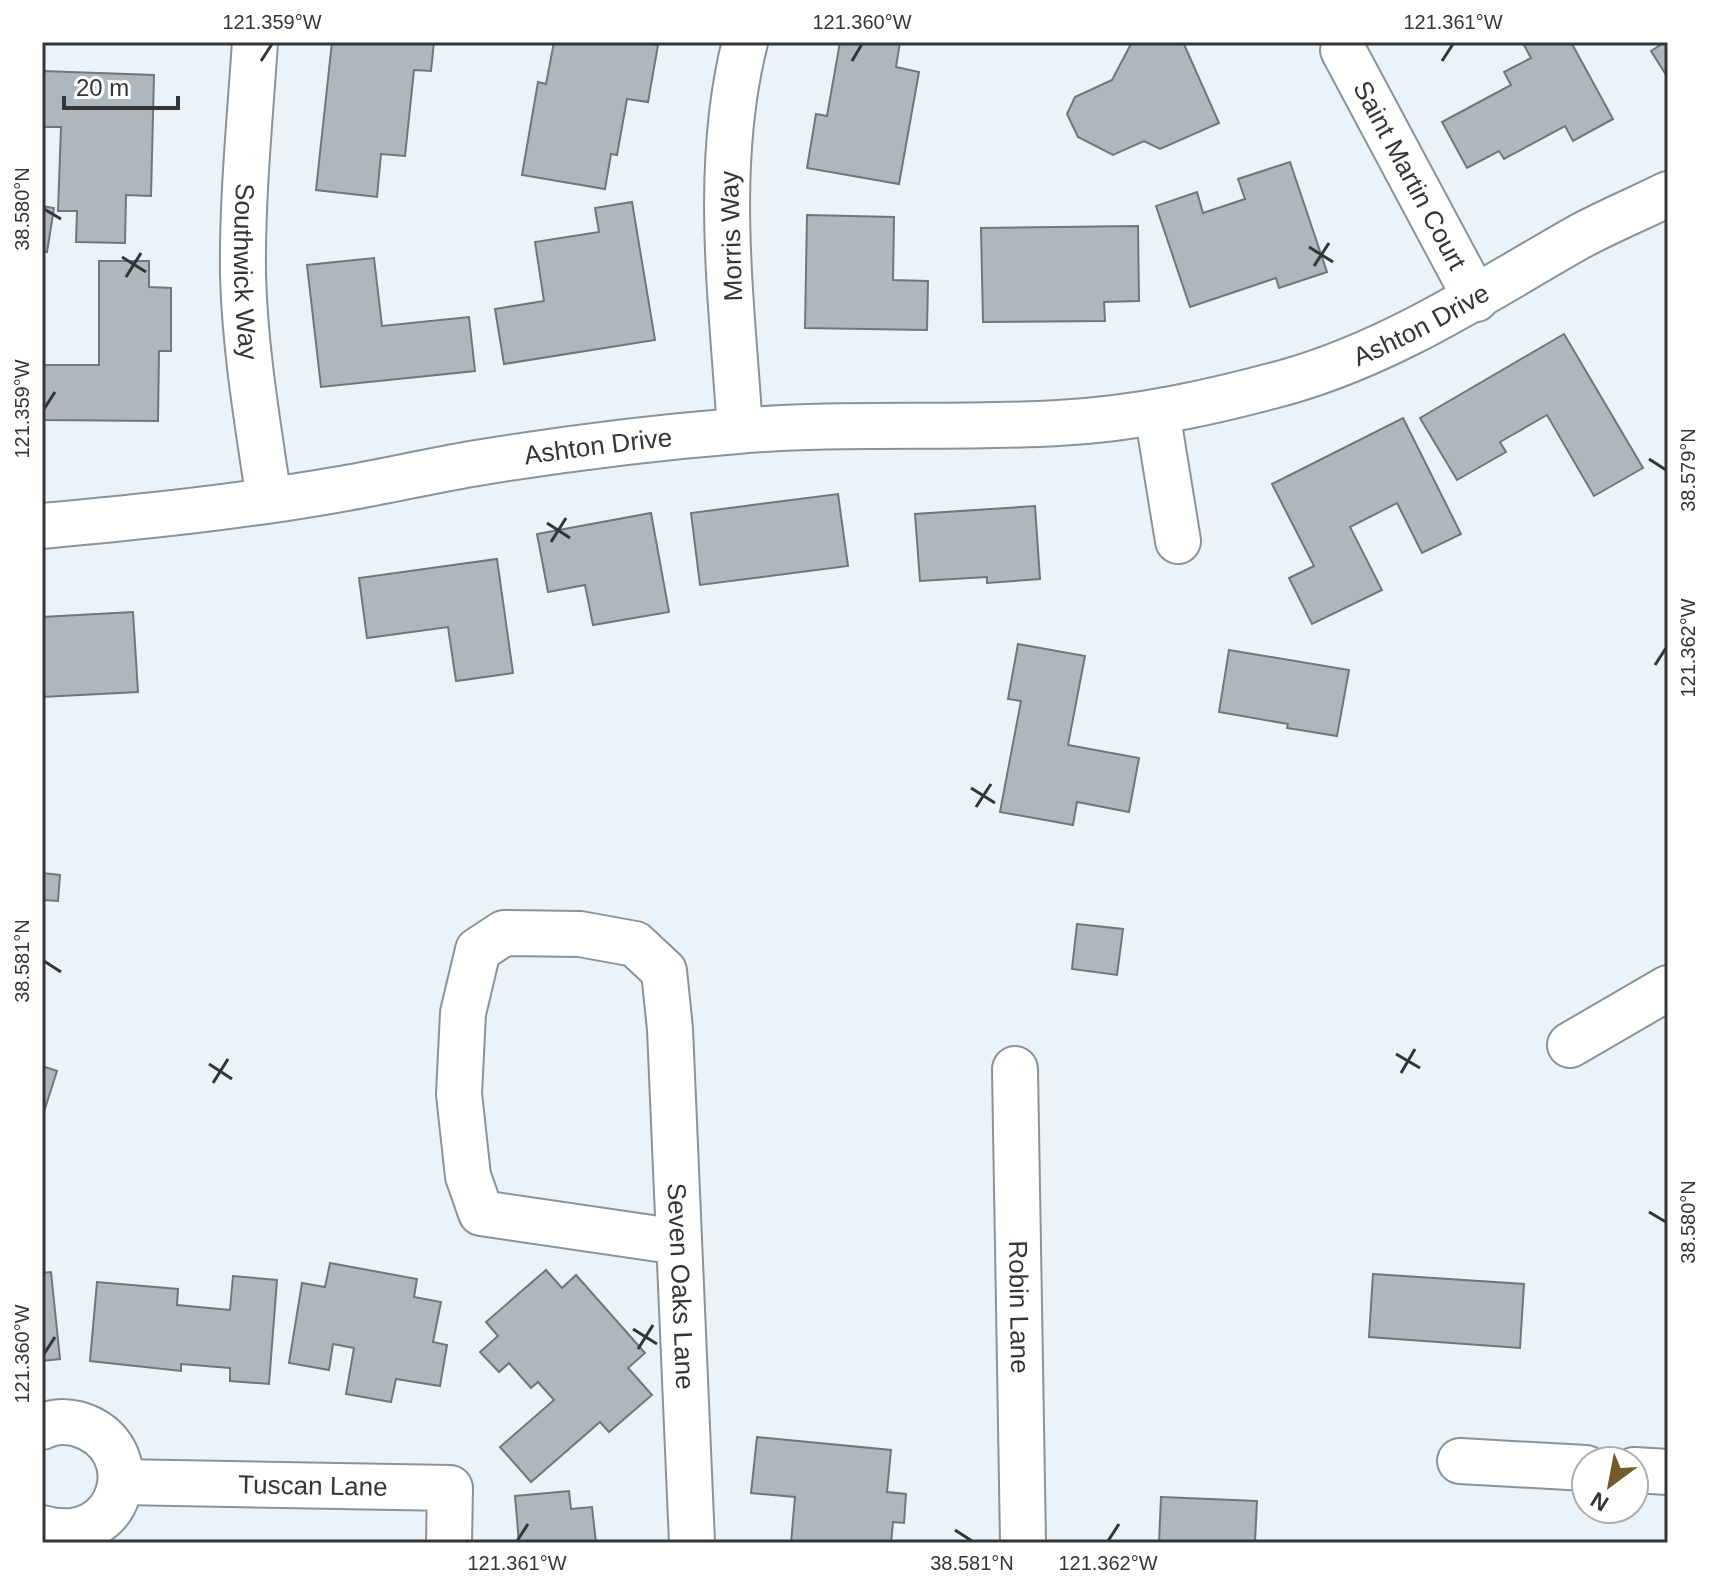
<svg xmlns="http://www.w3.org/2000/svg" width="1710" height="1585" viewBox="0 0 1710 1585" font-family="Helvetica,sans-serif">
<rect width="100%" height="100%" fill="#e9f3f9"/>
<g fill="#aeb7bd" stroke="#6e777c" stroke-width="2">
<path d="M 332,42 L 434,42 L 431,71 L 414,70 L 405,156 L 381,154 L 377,197 L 316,190 Z"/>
<path d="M 554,42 L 639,42 L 658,45 L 648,102 L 627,99 L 617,155 L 611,154 L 605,189 L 522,175 L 538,82 L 546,84 Z"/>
<path d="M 840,42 L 900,42 L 896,67 L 919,72 L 899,184 L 807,168 L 816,114 L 827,116 Z"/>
<path d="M 1132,42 L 1183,42 L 1219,123 L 1160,149 L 1144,141 L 1113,155 L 1078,137 L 1067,114 L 1075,97 L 1112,80 Z"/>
<path d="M 1529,42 L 1571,42 L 1613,119 L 1573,141 L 1565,126 L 1504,159 L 1499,151 L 1467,168 L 1442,122 L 1511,85 L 1504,72 L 1531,58 L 1524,45 Z"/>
<path d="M 1665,42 L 1668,42 L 1668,78 L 1651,51 Z"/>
<path d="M 42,71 L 154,75 L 151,196 L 126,195 L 125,243 L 76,242 L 77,211 L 58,211 L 61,127 L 42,127 Z"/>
<path d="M 1290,162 L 1327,272 L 1279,288 L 1276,278 L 1190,307 L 1156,206 L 1197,192 L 1203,213 L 1245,199 L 1238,179 Z"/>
<path d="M 632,202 L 655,340 L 504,364 L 495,309 L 544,301 L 535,242 L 599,232 L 595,208 Z"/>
<path d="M 42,206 L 54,208 L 47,252 L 42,251 Z"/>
<path d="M 807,215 L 894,217 L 893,280 L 928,281 L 927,330 L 805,328 Z"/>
<path d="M 1138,226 L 1139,301 L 1104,302 L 1105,321 L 983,322 L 981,228 Z"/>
<path d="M 374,258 L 382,326 L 469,317 L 475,371 L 321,387 L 307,265 Z"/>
<path d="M 99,261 L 149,261 L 149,287 L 171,288 L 171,351 L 159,351 L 158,421 L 42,420 L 42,365 L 99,365 Z"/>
<path d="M 1564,334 L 1643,468 L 1594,496 L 1547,415 L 1500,442 L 1506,452 L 1457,480 L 1420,418 Z"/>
<path d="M 1403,418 L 1461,534 L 1422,553 L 1397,503 L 1350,527 L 1382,590 L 1312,624 L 1289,578 L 1314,566 L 1272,484 Z"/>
<path d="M 838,494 L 848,566 L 700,585 L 691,513 Z"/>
<path d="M 1035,506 L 1040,579 L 987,583 L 987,577 L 920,581 L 915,514 Z"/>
<path d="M 651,513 L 669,612 L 593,625 L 585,585 L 548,592 L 537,534 Z"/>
<path d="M 497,559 L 513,673 L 456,681 L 448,627 L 367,638 L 359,578 Z"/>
<path d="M 133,612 L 138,692 L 42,697 L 42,617 Z"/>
<path d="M 1018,644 L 1085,656 L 1068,745 L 1139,758 L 1129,812 L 1077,802 L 1073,825 L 1000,812 L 1021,701 L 1008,699 Z"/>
<path d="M 1229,650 L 1349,670 L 1337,736 L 1287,728 L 1288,724 L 1219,712 Z"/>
<path d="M 42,873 L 60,875 L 58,901 L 44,900 L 42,922 Z"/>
<path d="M 1077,924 L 1123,929 L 1117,975 L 1072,969 Z"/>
<path d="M 42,1066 L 57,1071 L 42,1118 Z"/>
<path d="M 330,1263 L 417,1279 L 414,1297 L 441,1302 L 433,1342 L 447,1345 L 440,1386 L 396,1379 L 391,1402 L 346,1394 L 354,1348 L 333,1344 L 329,1370 L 289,1363 L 302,1283 L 325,1287 Z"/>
<path d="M 546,1270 L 562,1288 L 576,1275 L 645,1353 L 628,1368 L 652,1395 L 609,1432 L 600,1422 L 531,1482 L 500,1447 L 554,1400 L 538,1382 L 531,1388 L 509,1363 L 499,1372 L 480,1352 L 498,1336 L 486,1322 Z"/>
<path d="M 51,1272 L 60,1359 L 42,1361 L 42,1273 Z"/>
<path d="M 1373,1274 L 1524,1284 L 1520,1348 L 1369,1337 Z"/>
<path d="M 233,1276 L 277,1280 L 269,1384 L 230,1381 L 230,1368 L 181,1364 L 181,1371 L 90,1361 L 97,1282 L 178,1289 L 177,1305 L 230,1310 Z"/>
<path d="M 757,1437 L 891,1450 L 887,1492 L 906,1494 L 904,1523 L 893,1522 L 891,1543 L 791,1543 L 795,1497 L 751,1493 Z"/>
<path d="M 569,1491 L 571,1509 L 592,1507 L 596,1543 L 519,1543 L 515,1496 Z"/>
<path d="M 1161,1497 L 1257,1501 L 1255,1541 L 1159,1543 Z"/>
</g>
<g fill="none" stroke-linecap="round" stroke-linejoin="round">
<g stroke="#8a9399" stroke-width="48">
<g id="minor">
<path id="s1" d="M 255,42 C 250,119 242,197 243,275 C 245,351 258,425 269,500"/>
<path id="s2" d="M 1343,50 L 1476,299"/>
<path d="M 1157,412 L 1178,541"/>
<path d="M 740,430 C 732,302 713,168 745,42"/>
<path id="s3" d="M 42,526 C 140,517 238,507 335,490 C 383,482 429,471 477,463 C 563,449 649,438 737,431 C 843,422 951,429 1058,423 C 1137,419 1214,402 1290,381 C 1394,351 1484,291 1577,238 C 1606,222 1638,209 1668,194"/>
<path d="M 1570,1045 L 1668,988"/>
<path id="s4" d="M 1015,1069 L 1023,1543"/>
<path id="s5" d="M 679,1242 L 481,1213 L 468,1176 L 459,1094 L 463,1013 L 478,950 L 504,933 L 580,934 L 635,944 L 664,971 L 670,1029 L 692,1543"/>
<path d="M 42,1427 C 53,1421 66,1421 78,1424 C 151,1446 124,1551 42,1528"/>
<path d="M 1460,1461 L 1586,1468"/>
<path d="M 1634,1470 L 1668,1472"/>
<path id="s6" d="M 121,1482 L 450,1488 L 449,1543"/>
</g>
</g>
<use href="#minor" stroke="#fff" stroke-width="44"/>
</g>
<path fill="none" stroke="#323638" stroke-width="3" d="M 261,61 L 272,44M 852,61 L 862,44M 1442,61 L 1453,44M 44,209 L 61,219M 1309,247 L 1333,262M 122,257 L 146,272M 1314,266 L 1329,243M 126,277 L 141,253M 44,409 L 55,392M 1649,459 L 1666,470M 547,523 L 570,538M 551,542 L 566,518M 1655,665 L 1666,648M 971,788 L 995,803M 976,807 L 991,784M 44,961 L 61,972M 1396,1054 L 1420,1068M 209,1064 L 232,1079M 1401,1073 L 1415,1049M 213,1083 L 228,1059M 1649,1212 L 1666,1222M 633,1329 L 657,1344M 638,1349 L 653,1325M 44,1354 L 55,1337M 955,1530 L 972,1541M 517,1541 L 528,1524M 1108,1541 L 1119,1524"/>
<g text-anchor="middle" stroke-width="8" stroke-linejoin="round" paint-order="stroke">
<g font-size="26" fill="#323638" stroke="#fff">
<text dy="9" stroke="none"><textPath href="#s2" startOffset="142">Saint Martin Court</textPath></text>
<text transform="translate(731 236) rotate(-92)" y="9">Morris Way</text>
<text dy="9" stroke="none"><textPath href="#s1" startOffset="230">Southwick Way</textPath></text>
<text dy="9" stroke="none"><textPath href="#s3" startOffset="1402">Ashton Drive</textPath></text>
<text dy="9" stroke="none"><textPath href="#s3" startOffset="562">Ashton Drive</textPath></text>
<text dy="9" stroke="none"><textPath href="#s5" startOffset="986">Seven Oaks Lane</textPath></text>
<text dy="9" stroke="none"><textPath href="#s4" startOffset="238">Robin Lane</textPath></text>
<text dy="9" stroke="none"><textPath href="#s6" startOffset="192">Tuscan Lane</textPath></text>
</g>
</g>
<rect width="1710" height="1585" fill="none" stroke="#ffffff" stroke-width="88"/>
<g transform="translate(1610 1485) rotate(212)"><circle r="38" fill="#ffffff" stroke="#adafaf" stroke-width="2"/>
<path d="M0-6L14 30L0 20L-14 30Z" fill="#725b2b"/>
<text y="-12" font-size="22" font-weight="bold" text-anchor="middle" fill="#323638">N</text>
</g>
<path d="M64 96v12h114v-12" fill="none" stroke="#323638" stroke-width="4"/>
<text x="76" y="96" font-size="24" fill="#323638" stroke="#ffffff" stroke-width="6" paint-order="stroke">20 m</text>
<rect x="44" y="44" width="1622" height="1497" fill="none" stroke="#323638" stroke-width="3"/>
<g font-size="20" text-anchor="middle" fill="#323638">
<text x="272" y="29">121.359°W</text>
<text x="862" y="29">121.360°W</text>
<text x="1453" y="29">121.361°W</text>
<text transform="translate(22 209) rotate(-90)" y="7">38.580°N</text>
<text transform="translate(22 409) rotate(-90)" y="7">121.359°W</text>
<text transform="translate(1688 470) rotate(-90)" y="7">38.579°N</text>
<text transform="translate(1688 648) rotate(-90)" y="7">121.362°W</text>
<text transform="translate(22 961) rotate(-90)" y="7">38.581°N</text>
<text transform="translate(1688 1222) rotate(-90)" y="7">38.580°N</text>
<text transform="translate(22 1354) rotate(-90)" y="7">121.360°W</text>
<text x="517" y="1570">121.361°W</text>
<text x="972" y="1570">38.581°N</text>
<text x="1108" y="1570">121.362°W</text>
</g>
</svg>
